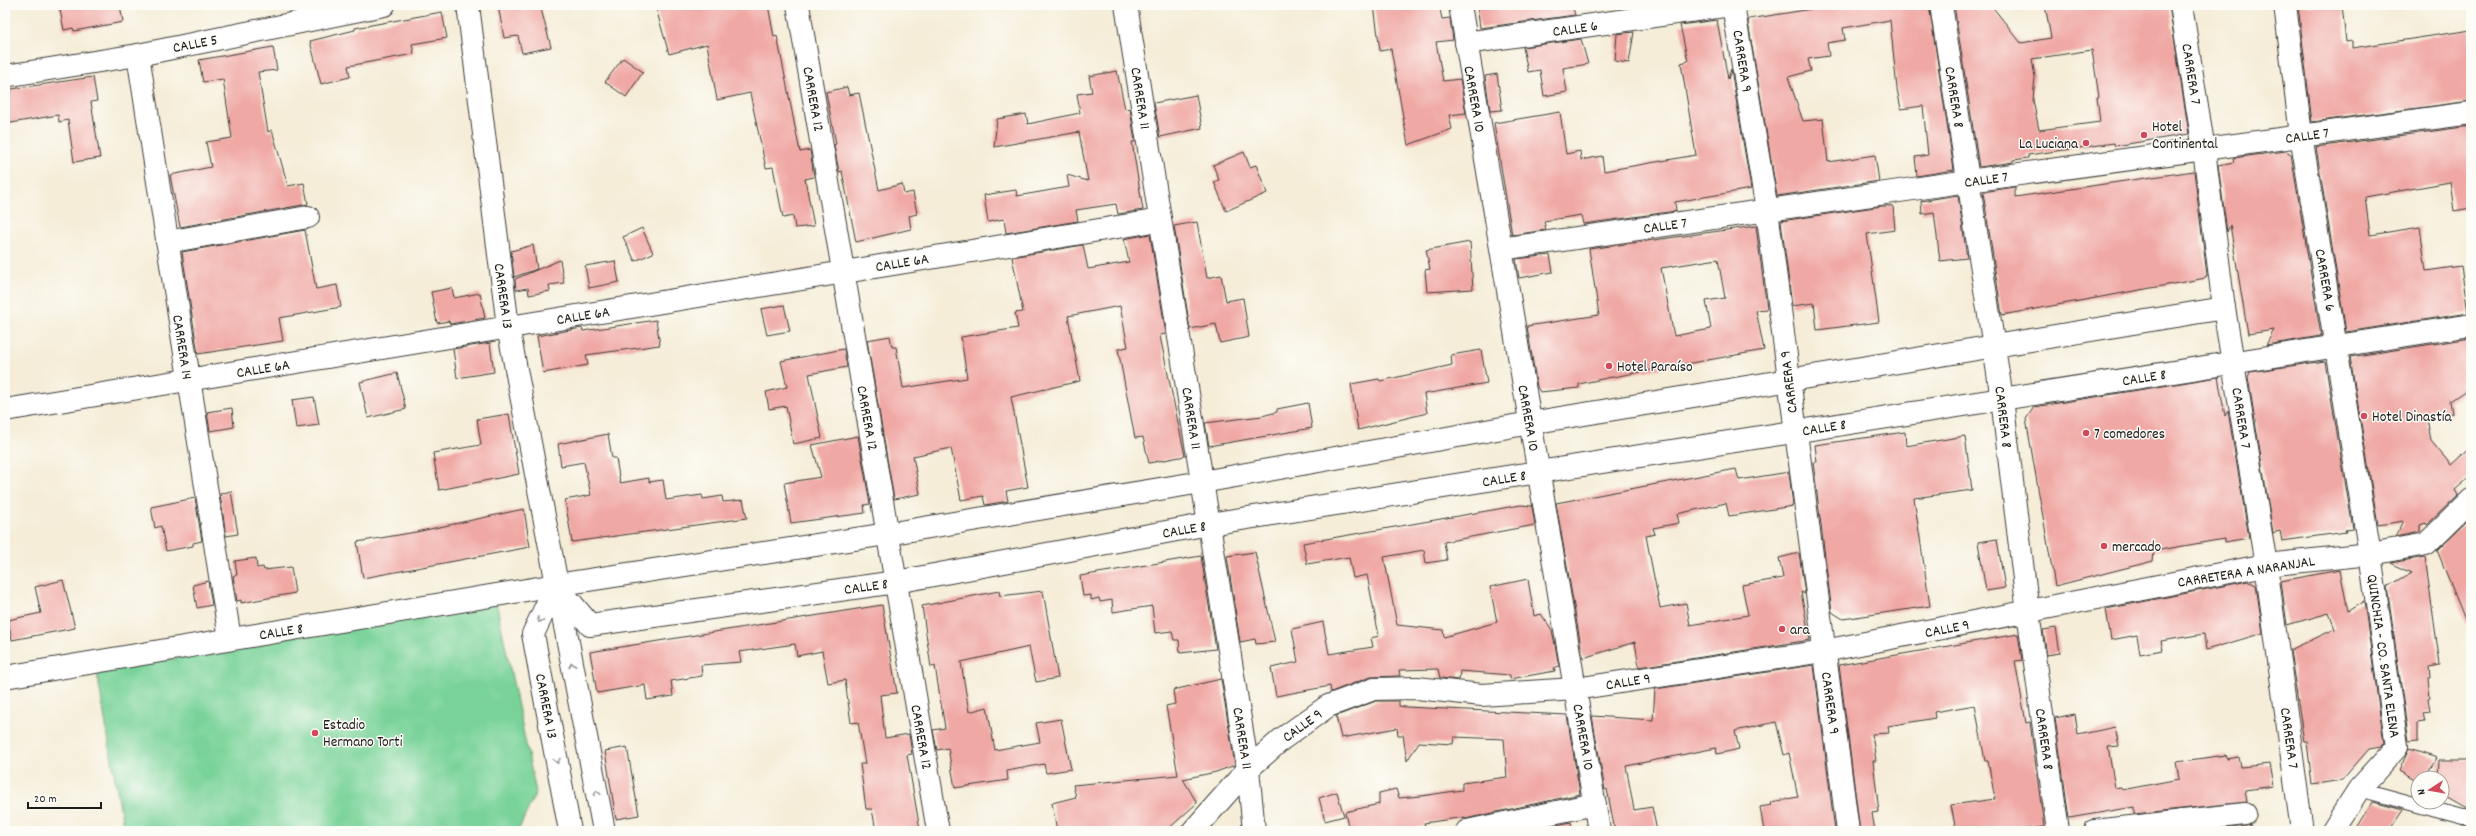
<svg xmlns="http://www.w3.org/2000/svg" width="2476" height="836" viewBox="0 0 2476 836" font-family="Dekko,sans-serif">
<rect width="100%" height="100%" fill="#fdfcf7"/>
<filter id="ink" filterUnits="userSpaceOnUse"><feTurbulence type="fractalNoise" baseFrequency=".025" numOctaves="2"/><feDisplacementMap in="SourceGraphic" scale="8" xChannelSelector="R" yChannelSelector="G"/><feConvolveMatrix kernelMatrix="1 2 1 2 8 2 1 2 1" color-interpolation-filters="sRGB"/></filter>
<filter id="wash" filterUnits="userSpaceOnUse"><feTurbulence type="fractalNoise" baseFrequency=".012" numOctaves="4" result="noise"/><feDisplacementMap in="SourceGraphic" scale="16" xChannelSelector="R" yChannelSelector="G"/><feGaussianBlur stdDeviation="0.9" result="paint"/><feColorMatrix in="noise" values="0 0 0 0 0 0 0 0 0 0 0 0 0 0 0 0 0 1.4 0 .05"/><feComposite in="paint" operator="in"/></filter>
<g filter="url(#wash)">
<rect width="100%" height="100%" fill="#f5edd8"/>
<path fill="#79d399" stroke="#4a785a" d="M 495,597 L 536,792 L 518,831 L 124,831 L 97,673 Z"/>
<g id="blocks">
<g fill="#f0a8a4" fill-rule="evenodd">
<path d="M 59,5 L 120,5 L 123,22 L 74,31 L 73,28 L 64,30 Z"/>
<path d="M 498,5 L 540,5 L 551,47 L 522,53 L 518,36 L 504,38 Z"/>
<path d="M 655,5 L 768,5 L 774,37 L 777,36 L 800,152 L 810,150 L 814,177 L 805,179 L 814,226 L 795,228 L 793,216 L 783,218 L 773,167 L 766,168 L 750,93 L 717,100 L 707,44 L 669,54 Z"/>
<path d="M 1374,5 L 1439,5 L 1442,19 L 1450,18 L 1453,40 L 1436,42 L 1443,81 L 1460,79 L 1466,113 L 1449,115 L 1452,129 L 1408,145 L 1391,49 L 1380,51 Z"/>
<path d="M 1477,5 L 1572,5 L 1575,15 L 1480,28 Z"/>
<path d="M 1619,5 L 1638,5 L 1619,8 Z"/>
<path d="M 1837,5 L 1929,5 L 1954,170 L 1917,176 L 1915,157 L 1928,155 L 1923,106 L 1901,109 L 1897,89 L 1890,20 L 1843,28 L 1845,40 L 1827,43 L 1829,56 L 1808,59 L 1811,71 L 1788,77 L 1803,121 L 1823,119 L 1828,162 L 1875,155 L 1879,181 L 1777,196 L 1748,22 L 1749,19 Z"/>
<path d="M 1954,5 L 1991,5 L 2021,43 L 2051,38 L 2045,5 L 2169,5 L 2189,134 L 2115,146 L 2114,143 L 2028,155 L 2028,158 L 2013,160 L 2013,162 L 1979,167 ZM 2092,50 L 2099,97 L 2097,97 L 2100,122 L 2039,130 L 2033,100 L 2035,77 L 2032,59 Z"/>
<path d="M 2298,5 L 2342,5 L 2346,42 L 2352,41 L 2352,48 L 2471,30 L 2471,101 L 2312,122 Z"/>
<path d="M 442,12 L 447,38 L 412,44 L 414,54 L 348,66 L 350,77 L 321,84 L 310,41 L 355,30 L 355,28 Z"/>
<path d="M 1717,20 L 1728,79 L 1731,69 L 1751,189 L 1675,202 L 1676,211 L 1583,224 L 1581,215 L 1544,221 L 1546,230 L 1512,235 L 1494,123 L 1560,112 L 1566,154 L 1580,151 L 1581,160 L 1602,156 L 1604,171 L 1696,155 L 1681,63 L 1688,61 L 1680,25 Z"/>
<path d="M 1634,32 L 1629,63 L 1615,61 L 1617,34 Z"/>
<path d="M 1581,39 L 1588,64 L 1563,68 L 1567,92 L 1544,96 L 1540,70 L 1528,72 L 1523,47 Z"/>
<path d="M 273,47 L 277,70 L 258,72 L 268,132 L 272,130 L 288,186 L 304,183 L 308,204 L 180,227 L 170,175 L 211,167 L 206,142 L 232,138 L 223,79 L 203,82 L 199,60 Z"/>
<path d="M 623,58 L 643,72 L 626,97 L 605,82 Z"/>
<path d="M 1117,71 L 1125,109 L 1130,108 L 1135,142 L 1132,142 L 1143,210 L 1118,214 L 1116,204 L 1076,210 L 1078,221 L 1006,233 L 1004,219 L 988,222 L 984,195 L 1016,190 L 1017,196 L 1069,187 L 1067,175 L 1088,181 L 1079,132 L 994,147 L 997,119 L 1026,114 L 1028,124 L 1080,113 L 1077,94 L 1092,92 L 1089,76 Z"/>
<path d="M 1497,74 L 1502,110 L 1490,111 L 1485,76 Z"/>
<path d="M 93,77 L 97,101 L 91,102 L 100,158 L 74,162 L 68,120 L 59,122 L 58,115 L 5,124 L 5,90 Z"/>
<path d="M 847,87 L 849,95 L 859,93 L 879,190 L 902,184 L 904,194 L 913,192 L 917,214 L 909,216 L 911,229 L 856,242 L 842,171 L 839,172 L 834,145 L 836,144 L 826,92 Z"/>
<path d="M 1196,95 L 1202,128 L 1160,137 L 1154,103 Z"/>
<path d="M 2471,126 L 2471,208 L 2454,211 L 2450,182 L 2365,197 L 2370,235 L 2420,227 L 2426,271 L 2461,266 L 2468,313 L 2346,332 L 2316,147 Z"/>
<path d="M 2286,151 L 2291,154 L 2321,336 L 2266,345 L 2274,330 L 2248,334 L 2230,225 L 2227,232 L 2218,165 L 2234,162 L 2233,158 Z"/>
<path d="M 1244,152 L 1250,167 L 1256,165 L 1267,193 L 1226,211 L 1214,182 L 1219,180 L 1213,165 Z"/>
<path d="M 2194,171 L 2207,275 L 2206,278 L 2002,315 L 1983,192 L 2015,187 L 2015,197 Z"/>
<path d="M 1958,195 L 1967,258 L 1940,261 L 1934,212 L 1922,214 L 1921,201 Z"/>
<path d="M 1882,206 L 1893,206 L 1895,230 L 1867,234 L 1879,322 L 1817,330 L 1814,303 L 1792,306 L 1781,221 Z"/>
<path d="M 1197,222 L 1207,278 L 1221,275 L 1226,301 L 1243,298 L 1249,337 L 1220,343 L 1216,324 L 1190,329 L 1174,226 Z"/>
<path d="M 1756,226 L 1767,309 L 1756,310 L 1764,350 L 1607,378 L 1579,384 L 1579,388 L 1540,392 L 1537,387 L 1527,326 L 1599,315 L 1589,249 ZM 1718,259 L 1725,298 L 1706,301 L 1711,329 L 1674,336 L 1661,268 Z"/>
<path d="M 642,228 L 653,253 L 635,261 L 623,237 Z"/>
<path d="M 305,230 L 316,289 L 337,285 L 341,307 L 279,318 L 283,341 L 198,354 L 182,252 Z"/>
<path d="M 1150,234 L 1166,334 L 1160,335 L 1161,341 L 1185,456 L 1149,463 L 1143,437 L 1135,438 L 1118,349 L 1128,347 L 1120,306 L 1068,316 L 1080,381 L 1011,397 L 1028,487 L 1006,491 L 1008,501 L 985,505 L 983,496 L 961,500 L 951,448 L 913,456 L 920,494 L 894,499 L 867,340 L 890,336 L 892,347 L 896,347 L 903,388 L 967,378 L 961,337 L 1018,328 L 1015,313 L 1023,312 L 1012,257 L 1083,245 L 1088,269 L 1129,262 L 1124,239 Z"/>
<path d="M 1470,242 L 1473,289 L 1427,292 L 1425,270 L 1430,269 L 1426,250 Z"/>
<path d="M 533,245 L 537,269 L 514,277 L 511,251 Z"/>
<path d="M 1550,255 L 1553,272 L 1519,278 L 1516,259 Z"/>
<path d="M 560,260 L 564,283 L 549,285 L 550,291 L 529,295 L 528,288 L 516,290 L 515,279 Z"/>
<path d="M 615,261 L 619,282 L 589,288 L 585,266 Z"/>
<path d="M 452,288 L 454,298 L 480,293 L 485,318 L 450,324 L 449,321 L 437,323 L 431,292 Z"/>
<path d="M 784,305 L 790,331 L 767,335 L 761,309 Z"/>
<path d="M 656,320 L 660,345 L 586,355 L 588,365 L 543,373 L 537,336 L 582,328 L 583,331 Z"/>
<path d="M 2471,338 L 2471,372 L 2466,372 L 2469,388 L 2450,401 L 2452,413 L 2427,417 L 2431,441 L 2451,465 L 2471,447 L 2471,476 L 2455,490 L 2458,495 L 2427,525 L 2426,523 L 2420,525 L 2420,532 L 2395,537 L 2404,521 L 2378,525 L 2350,357 Z"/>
<path d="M 490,343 L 494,372 L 457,378 L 453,349 Z"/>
<path d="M 844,349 L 847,367 L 809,374 L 822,438 L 793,444 L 786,406 L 769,409 L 766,392 L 787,387 L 781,361 Z"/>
<path d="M 1481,350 L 1487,383 L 1424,394 L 1427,413 L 1358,430 L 1351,384 L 1379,379 L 1380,381 L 1452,365 L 1451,355 Z"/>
<path d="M 2325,361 L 2353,529 L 2345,530 L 2346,532 L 2282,541 L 2280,531 L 2273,533 L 2248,377 L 2250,372 Z"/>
<path d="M 397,373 L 406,409 L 368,418 L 360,382 Z"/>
<path d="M 2218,377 L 2225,416 L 2228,411 L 2249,538 L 2224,542 L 2224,539 L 2154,551 L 2153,561 L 2055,586 L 2026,419 L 2034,407 Z"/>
<path d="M 314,397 L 319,425 L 296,428 L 292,400 Z"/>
<path d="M 1308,403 L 1312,428 L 1209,446 L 1205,423 L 1262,416 L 1277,412 L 1277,409 Z"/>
<path d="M 232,408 L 234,427 L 210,431 L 207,412 Z"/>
<path d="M 509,414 L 519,474 L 439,490 L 433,453 L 481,445 L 477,419 Z"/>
<path d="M 1905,432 L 1906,446 L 1965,436 L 1972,490 L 1914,498 L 1930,606 L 1843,619 L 1832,612 L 1813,462 L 1817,462 L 1815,445 Z"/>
<path d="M 608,434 L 612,458 L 616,458 L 620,483 L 649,478 L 649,482 L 663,480 L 666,500 L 702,495 L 703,499 L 722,496 L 723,502 L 743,500 L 747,518 L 572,542 L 565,500 L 591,495 L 584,462 L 561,466 L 558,444 Z"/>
<path d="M 858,436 L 870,504 L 864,505 L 865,513 L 791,523 L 784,483 L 821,477 L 812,445 Z"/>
<path d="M 1736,469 L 1739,480 L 1789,472 L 1793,506 L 1729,516 L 1726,503 L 1677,514 L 1679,523 L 1653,528 L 1655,534 L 1646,536 L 1660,608 L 1686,603 L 1690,625 L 1748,615 L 1742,585 L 1783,578 L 1779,558 L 1799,553 L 1805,594 L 1801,592 L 1810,640 L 1639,667 L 1635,642 L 1583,658 L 1556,503 Z"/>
<path d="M 231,491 L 238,534 L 226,536 L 220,494 Z"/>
<path d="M 195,498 L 202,541 L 193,543 L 193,546 L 166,551 L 161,526 L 155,528 L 151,507 Z"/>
<path d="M 1521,505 L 1532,506 L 1535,525 L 1444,542 L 1447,560 L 1426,563 L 1424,550 L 1384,557 L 1397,625 L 1443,630 L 1444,637 L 1497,622 L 1490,587 L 1528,579 L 1534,616 L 1541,614 L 1552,630 L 1559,666 L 1554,668 L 1555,671 L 1510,679 L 1510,675 L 1460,671 L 1459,680 L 1440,678 L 1438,669 L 1399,670 L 1400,676 L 1370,677 L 1331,692 L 1330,686 L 1276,696 L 1271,668 L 1298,662 L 1292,629 L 1323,622 L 1329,654 L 1373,647 L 1371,638 L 1379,636 L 1367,575 L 1353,578 L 1349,557 L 1307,564 L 1303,543 Z"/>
<path d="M 524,509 L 530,547 L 363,578 L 357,542 L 416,532 Z"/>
<path d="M 2471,517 L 2471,632 L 2470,632 L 2437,550 Z"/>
<path d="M 1997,539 L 2005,588 L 1986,591 L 1978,542 Z"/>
<path d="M 1255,552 L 1275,642 L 1256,644 L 1255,639 L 1240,642 L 1227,556 Z"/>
<path d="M 1201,556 L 1216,649 L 1180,653 L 1179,640 L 1174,640 L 1172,631 L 1155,633 L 1152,606 L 1113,612 L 1112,600 L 1100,602 L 1099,598 L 1091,600 L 1091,595 L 1083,596 L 1080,576 Z"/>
<path d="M 2425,557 L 2440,665 L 2430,667 L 2431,678 L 2428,678 L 2430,697 L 2428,698 L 2430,712 L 2423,713 L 2425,722 L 2418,723 L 2418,741 L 2409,742 L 2387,587 L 2411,573 L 2390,563 Z"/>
<path d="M 256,558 L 257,568 L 263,567 L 264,570 L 291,567 L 295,593 L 241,603 L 241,600 L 237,601 L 233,576 L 237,575 L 235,561 Z"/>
<path d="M 2340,570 L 2348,611 L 2364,601 L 2384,743 L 2380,747 L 2369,749 L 2342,780 L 2312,785 L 2307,742 L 2304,742 L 2290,650 L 2335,629 L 2329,613 L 2287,625 L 2281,581 Z"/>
<path d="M 63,580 L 75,628 L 12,640 L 8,620 L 41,613 L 35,587 Z"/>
<path d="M 208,581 L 212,605 L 197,608 L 193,585 Z"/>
<path d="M 2248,581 L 2256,585 L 2263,633 L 2206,650 L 2204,634 L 2161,641 L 2163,650 L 2140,654 L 2137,635 L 2111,640 L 2106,609 Z"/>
<path d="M 999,591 L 1000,596 L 1043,591 L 1058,678 L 1036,682 L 1029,647 L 961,662 L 969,712 L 987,707 L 995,750 L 1040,742 L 1036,723 L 1061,719 L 1071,769 L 1046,773 L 1044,764 L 1007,771 L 1008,780 L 955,788 L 948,748 L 937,750 L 933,730 L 945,728 L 935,666 L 931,667 L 922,606 Z"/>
<path d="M 882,605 L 897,693 L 880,695 L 885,738 L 909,734 L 912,754 L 907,755 L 920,830 L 876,831 L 872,809 L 866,809 L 860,764 L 865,764 L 858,722 L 851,723 L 845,680 L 828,683 L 822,651 L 797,656 L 795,644 L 739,652 L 741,662 L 701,665 L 702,676 L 671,681 L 673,696 L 647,700 L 645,685 L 597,693 L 590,652 Z"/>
<path d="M 2056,628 L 2060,653 L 2047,655 L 2043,630 Z"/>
<path d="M 2018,634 L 2022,660 L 2015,661 L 2026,723 L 2030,722 L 2044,827 L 2013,831 L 1956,831 L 1951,805 L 1995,799 L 1988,761 L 1985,761 L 1975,705 L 1934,712 L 1935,718 L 1888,726 L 1889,733 L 1872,734 L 1876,761 L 1873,761 L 1879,812 L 1872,813 L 1875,831 L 1860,831 L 1839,665 Z"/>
<path d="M 1814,665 L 1835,831 L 1764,831 L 1760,807 L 1772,805 L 1771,802 L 1798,797 L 1789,753 L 1784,755 L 1776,722 L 1735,731 L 1739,749 L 1717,754 L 1716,748 L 1626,766 L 1634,810 L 1652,807 L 1657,831 L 1615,831 L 1607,789 L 1605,790 L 1592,716 L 1653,720 L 1655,689 Z"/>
<path d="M 1221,679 L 1235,765 L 1216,772 L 1183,779 L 1197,803 L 1166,831 L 1057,831 L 1052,803 L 1076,797 L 1073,785 L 1178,775 L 1166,706 L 1175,704 L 1173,690 Z"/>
<path d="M 1376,701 L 1399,701 L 1399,706 L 1406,707 L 1567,715 L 1580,794 L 1465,819 L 1465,817 L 1424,823 L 1425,826 L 1403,831 L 1349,831 L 1345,812 L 1379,804 L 1379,793 L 1396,789 L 1399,798 L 1421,796 L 1462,790 L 1462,783 L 1507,777 L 1504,739 L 1454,737 L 1453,744 L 1419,742 L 1407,761 L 1403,735 L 1398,735 L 1397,728 L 1341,738 L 1336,716 Z"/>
<path d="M 2075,714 L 2078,735 L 2115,727 L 2119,746 L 2108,747 L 2115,788 L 2121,787 L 2122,790 L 2179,779 L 2176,762 L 2226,755 L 2227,759 L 2239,757 L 2241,767 L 2270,764 L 2274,786 L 2245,790 L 2247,802 L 2134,814 L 2134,807 L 2069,818 L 2055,718 Z"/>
<path d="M 627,747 L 639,815 L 616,819 L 605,751 Z"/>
<path d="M 2409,749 L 2437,758 L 2424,778 L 2418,778 L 2418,782 L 2399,771 Z"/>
<path d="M 2439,760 L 2471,760 L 2471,808 L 2465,808 L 2442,795 L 2442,778 L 2438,778 Z"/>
<path d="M 1337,792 L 1344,816 L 1325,821 L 1319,798 Z"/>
<path d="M 2373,802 L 2403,810 L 2389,831 L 2355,831 Z"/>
<path d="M 1571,822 L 1573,831 L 1528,831 Z"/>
<path d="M 2250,825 L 2250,831 L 2206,831 L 2246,826 Z"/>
</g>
</g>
</g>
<g filter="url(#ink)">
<use href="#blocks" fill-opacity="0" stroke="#3d3b38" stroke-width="1"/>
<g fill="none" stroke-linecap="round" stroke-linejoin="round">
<g stroke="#3d3b38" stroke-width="16">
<path id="lane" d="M 2359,789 L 2462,817 L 2471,817"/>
</g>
<g stroke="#3d3b38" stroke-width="24">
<g id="street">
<path d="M 468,5 L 508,327 L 604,831"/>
<path d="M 798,5 L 938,831"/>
<path d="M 1126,5 L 1248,769 L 1254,831"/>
<path d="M 1460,5 L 1599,831"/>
<path d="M 1733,5 L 1767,210 L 1848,831"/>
<path d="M 1941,5 L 2002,399 L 2028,612 L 2058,831"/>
<path d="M 2181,5 L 2204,150 L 2224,308 L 2266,565 L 2302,831"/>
<path d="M 2285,5 L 2301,135 L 2370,554 L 2397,747 L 2359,789 L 2332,831"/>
<path d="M 1466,43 L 1731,5"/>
<path d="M 138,55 L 230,639"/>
<path d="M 5,76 L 138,55 L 384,5"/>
<path d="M 167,242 L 308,217"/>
<path d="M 1501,249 L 1968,181 L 2471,113"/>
<path d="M 5,410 L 1160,220"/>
<path d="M 556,585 L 590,625 L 896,582 L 1209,524 L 2471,325"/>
<path d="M 556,585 L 533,634 L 570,831"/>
<path d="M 5,677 L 556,585 L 887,534 L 1202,482 L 1530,423 L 2224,308"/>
<path d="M 1467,831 L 1595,804"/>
<path d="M 2095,831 L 2245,814"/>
</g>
</g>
<g stroke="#3d3b38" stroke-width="24">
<path id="secondary" d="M 1193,831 L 1248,769 L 1282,739 L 1328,706 L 1374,689 L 1417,688 L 1482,695 L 1575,689 L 1824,651 L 2266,565 L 2370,554 L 2426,544 L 2471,500"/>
</g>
<use href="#lane" stroke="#fff" stroke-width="14"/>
<use href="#street" stroke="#fff" stroke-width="22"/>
<use href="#secondary" stroke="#fff" stroke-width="22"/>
</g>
<defs><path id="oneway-chevron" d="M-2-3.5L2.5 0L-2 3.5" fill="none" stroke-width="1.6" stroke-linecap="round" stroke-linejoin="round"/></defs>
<g stroke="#999">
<use href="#oneway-chevron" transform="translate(540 620) rotate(115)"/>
<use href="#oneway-chevron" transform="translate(572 665) rotate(-101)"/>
<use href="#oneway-chevron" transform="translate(557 761) rotate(79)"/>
<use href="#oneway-chevron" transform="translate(597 793) rotate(-101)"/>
</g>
</g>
<g fill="#d1495b" stroke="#fdfcf7" stroke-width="1.5">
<circle cx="2144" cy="135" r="4"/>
<circle cx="2086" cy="143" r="4"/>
<circle cx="1609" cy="366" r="4"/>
<circle cx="2364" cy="416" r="4"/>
<circle cx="2086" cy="433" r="4"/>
<circle cx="2104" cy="546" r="4"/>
<circle cx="1782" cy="629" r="4"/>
<circle cx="315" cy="733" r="4"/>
</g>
<g text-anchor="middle" stroke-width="3" stroke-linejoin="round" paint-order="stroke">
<g font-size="15" fill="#1c1c1c" stroke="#fdfcf7">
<text transform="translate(1575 28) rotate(-8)" y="5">CALLE 6</text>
<text transform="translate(195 43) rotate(-11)" y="5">CALLE 5</text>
<text transform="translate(1743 61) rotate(81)" y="5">CARRERA 9</text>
<text transform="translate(2192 74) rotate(81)" y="5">CARRERA 7</text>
<text transform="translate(1955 97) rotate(81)" y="5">CARRERA 8</text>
<text transform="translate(1141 98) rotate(81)" y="5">CARRERA 11</text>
<text transform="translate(814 99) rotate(80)" y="5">CARRERA 12</text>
<text transform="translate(1475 99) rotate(80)" y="5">CARRERA 10</text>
<text transform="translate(2307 135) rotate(-8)" y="5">CALLE 7</text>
<text transform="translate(1986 179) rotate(-8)" y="5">CALLE 7</text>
<text transform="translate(1665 225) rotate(-8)" y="5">CALLE 7</text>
<text transform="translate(902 262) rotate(-9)" y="5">CALLE 6A</text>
<text transform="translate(2326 280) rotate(80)" y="5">CARRERA 6</text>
<text transform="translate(504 296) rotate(82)" y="5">CARRERA 13</text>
<text transform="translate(583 315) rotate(-9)" y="5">CALLE 6A</text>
<text transform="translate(183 347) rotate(81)" y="5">CARRERA 14</text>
<text transform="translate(263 368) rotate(-9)" y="5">CALLE 6A</text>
<text transform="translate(2144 377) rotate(-9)" y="5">CALLE 8</text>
<text transform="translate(1788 382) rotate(-97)" y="5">CARRERA 9</text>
<text transform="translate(2004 417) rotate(83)" y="5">CARRERA 8</text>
<text transform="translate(868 418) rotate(80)" y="5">CARRERA 12</text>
<text transform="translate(1192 418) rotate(81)" y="5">CARRERA 11</text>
<text transform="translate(1529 418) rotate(80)" y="5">CARRERA 10</text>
<text transform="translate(2242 418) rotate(81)" y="5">CARRERA 7</text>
<text transform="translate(1824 427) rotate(-9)" y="5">CALLE 8</text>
<text transform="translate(1504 478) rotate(-9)" y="5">CALLE 8</text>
<text transform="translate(1184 529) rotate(-10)" y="5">CALLE 8</text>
<text transform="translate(2246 571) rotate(-9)" y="5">CARRETERA A NARANJAL</text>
<text transform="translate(866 586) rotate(-8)" y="5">CALLE 8</text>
<text transform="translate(1947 628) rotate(-11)" y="5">CALLE 9</text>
<text transform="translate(281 631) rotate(-9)" y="5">CALLE 8</text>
<text transform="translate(2384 656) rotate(82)" y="5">QUINCHIA - CO. SANTA ELENA</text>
<text transform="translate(1628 681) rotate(-9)" y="5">CALLE 9</text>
<text transform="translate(1831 703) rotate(82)" y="5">CARRERA 9</text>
<text transform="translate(547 706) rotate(79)" y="5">CARRERA 13</text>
<text transform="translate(1302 725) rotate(-36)" y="5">CALLE 9</text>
<text transform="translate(922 737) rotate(80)" y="5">CARRERA 12</text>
<text transform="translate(1584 737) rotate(80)" y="5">CARRERA 10</text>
<text transform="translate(1243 738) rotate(81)" y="5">CARRERA 11</text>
<text transform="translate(2290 738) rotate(82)" y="5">CARRERA 7</text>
<text transform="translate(2045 739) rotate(82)" y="5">CARRERA 8</text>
</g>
<g font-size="15" fill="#1c1c1c" stroke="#fdfcf7" text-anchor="start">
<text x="2152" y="131">Hotel<tspan x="2152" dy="17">Continental</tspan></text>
<text x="2078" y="148" text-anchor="end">La Luciana</text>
<text x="1617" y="371">Hotel Paraíso</text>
<text x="2372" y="421">Hotel Dinastía</text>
<text x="2094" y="438">7 comedores</text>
<text x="2112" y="551">mercado</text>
<text x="1790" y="634">ara</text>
<text x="323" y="729">Estadio<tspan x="323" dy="17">Hermano Torti</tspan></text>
</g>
</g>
<rect width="2476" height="836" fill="none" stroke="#fdfcf7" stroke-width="20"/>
<g transform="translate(2430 790) rotate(258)"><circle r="19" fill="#fdfcf7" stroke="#a3a29f"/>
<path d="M0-3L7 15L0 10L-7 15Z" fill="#d1495b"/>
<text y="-6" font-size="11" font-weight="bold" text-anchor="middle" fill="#1c1c1c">N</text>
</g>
<path d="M28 802v6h73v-6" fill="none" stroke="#1c1c1c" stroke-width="2"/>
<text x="34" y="802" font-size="12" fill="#1c1c1c" stroke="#fdfcf7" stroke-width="3" paint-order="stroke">20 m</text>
</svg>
